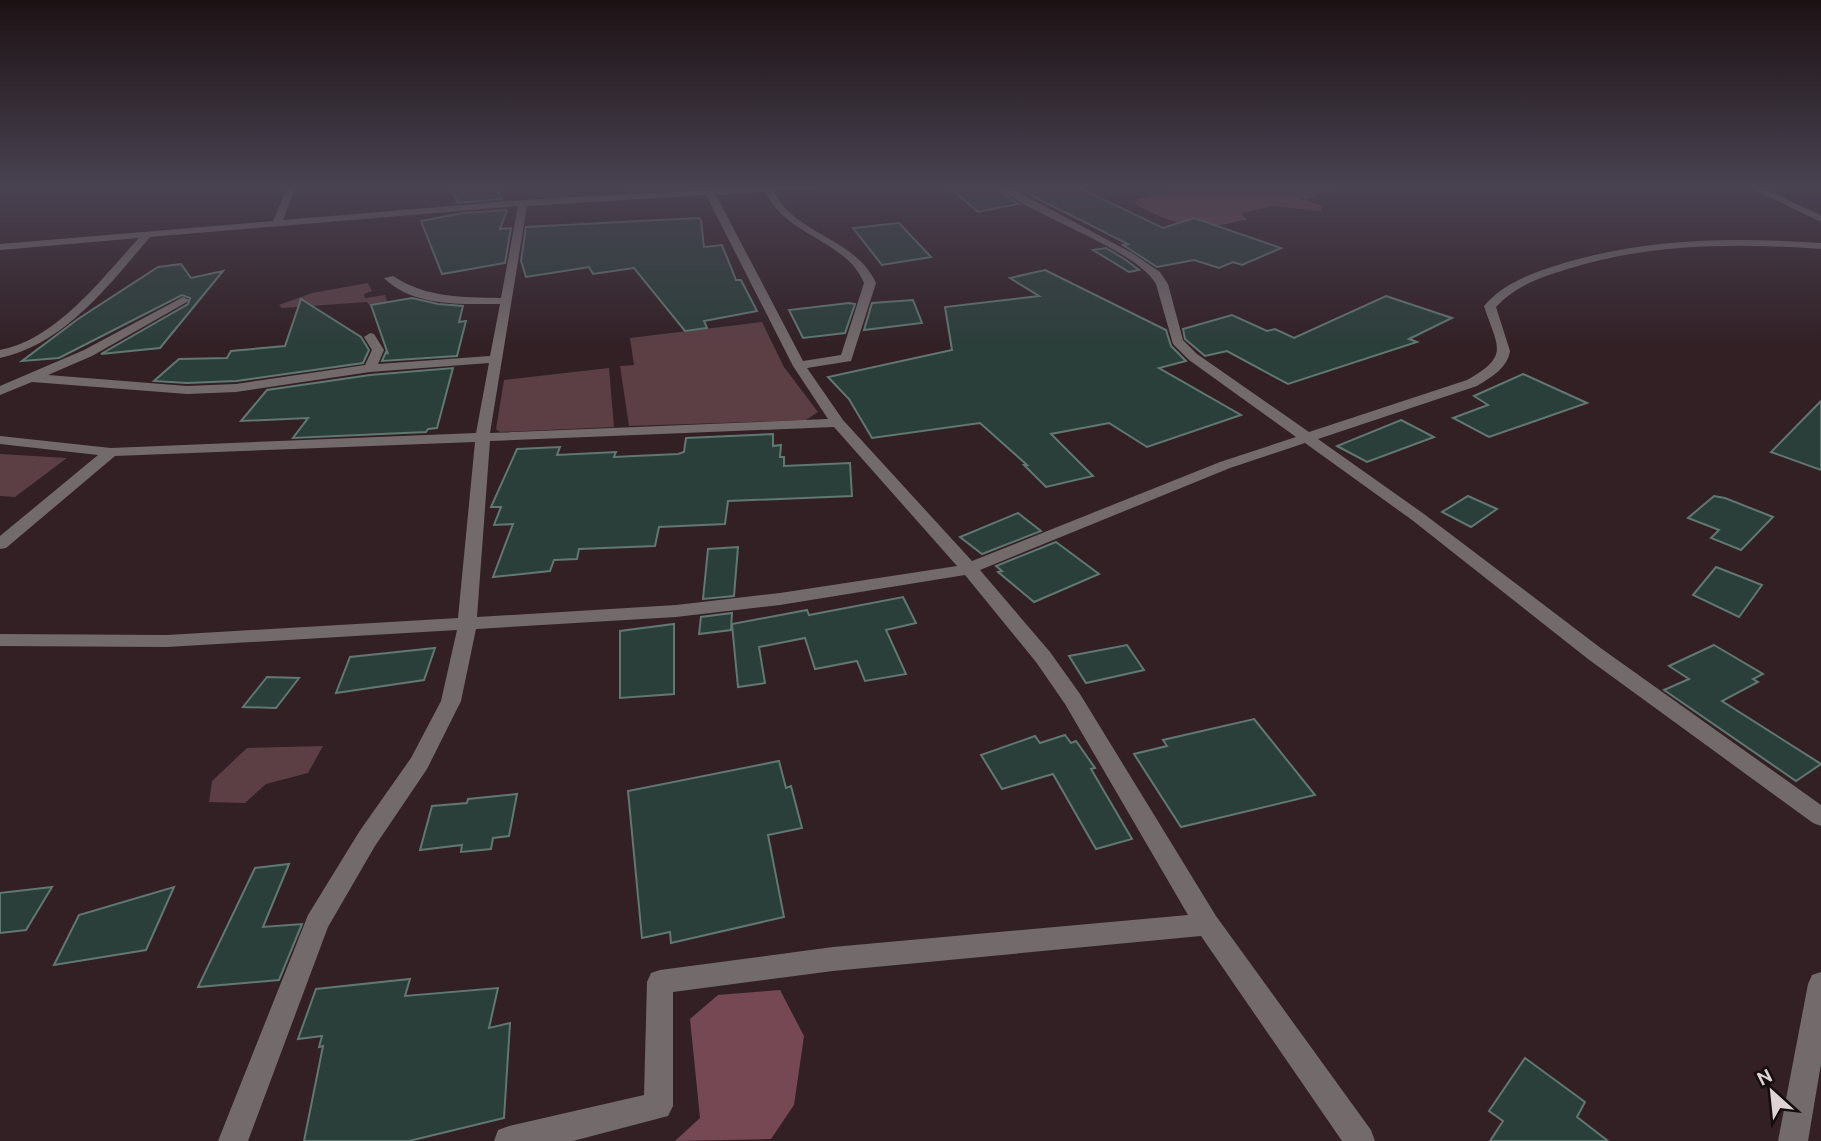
<svg xmlns="http://www.w3.org/2000/svg" width="1821" height="1141" viewBox="0 0 1821 1141" font-family="Ubuntu,sans-serif">
<rect width="100%" height="100%" fill="#322025"/>
<g fill="#5b3f45">
<path d="M 626,186 L 703,186 L 703,190 L 629,194 Z"/>
<path d="M 368,283 L 372,291 L 364,294 L 365,298 L 385,295 L 387,302 L 369,305 L 367,302 L 282,308 L 279,305 L 312,293 Z"/>
<path d="M 762,322 L 784,367 L 818,412 L 806,420 L 629,426 L 620,366 L 634,365 L 630,338 Z"/>
<path d="M 609,368 L 614,427 L 500,432 L 496,429 L 504,380 Z"/>
<path d="M 0,454 L 67,458 L 15,497 L 0,496 Z"/>
<path d="M 323,746 L 308,773 L 266,784 L 245,803 L 209,802 L 212,781 L 247,748 Z"/>
</g>
<g fill="#764854">
<path d="M 1172,186 L 1339,186 L 1306,199 L 1298,198 L 1322,206 L 1321,211 L 1274,206 L 1241,213 L 1247,220 C 1237,220 1230,224 1220,225 C 1189,229 1161,219 1135,204 L 1137,199 L 1170,192 Z"/>
<path d="M 780,990 L 804,1036 L 794,1105 L 771,1139 L 675,1141 L 700,1118 L 690,1019 L 718,995 Z"/>
</g>
<g fill="#2b3f3a" stroke="#617771" stroke-width="2">
<path d="M 450,186 L 495,186 L 502,199 L 458,203 Z"/>
<path d="M 948,186 L 993,186 L 1018,204 L 978,212 Z"/>
<path d="M 1013,186 L 1075,186 L 1163,228 L 1194,218 L 1281,248 L 1242,265 L 1233,262 L 1219,268 L 1194,260 L 1157,267 L 1123,245 L 1128,244 Z"/>
<path d="M 507,210 L 500,229 L 511,228 L 505,263 L 442,274 L 421,221 L 463,213 Z"/>
<path d="M 698,218 L 701,220 L 704,247 L 722,245 L 736,280 L 741,280 L 757,311 L 704,321 L 707,328 L 685,331 L 634,268 L 593,274 L 589,267 L 526,277 L 521,261 L 526,227 Z"/>
<path d="M 899,223 L 931,257 L 882,265 L 853,228 Z"/>
<path d="M 1106,248 L 1126,260 L 1139,270 L 1129,272 L 1093,250 Z"/>
<path d="M 181,264 L 191,278 L 223,271 L 160,348 L 101,354 L 188,304 L 190,298 L 182,295 L 59,358 L 22,361 L 78,319 L 158,267 Z"/>
<path d="M 1045,270 L 1166,330 L 1171,346 L 1186,361 L 1159,368 L 1241,415 L 1147,447 L 1109,423 L 1051,434 L 1093,476 L 1046,487 L 1024,465 L 1027,465 L 980,423 L 872,438 L 849,399 L 828,377 L 952,350 L 945,307 L 1039,296 L 1010,278 Z"/>
<path d="M 1386,296 L 1452,318 L 1409,339 L 1417,342 L 1288,384 L 1227,351 L 1205,356 L 1185,339 L 1183,329 L 1232,315 L 1267,331 L 1275,329 L 1294,338 Z"/>
<path d="M 412,298 L 438,304 L 463,306 L 459,322 L 466,321 L 457,356 L 382,361 L 386,352 L 388,354 L 371,305 Z"/>
<path d="M 301,299 L 361,337 L 369,350 L 363,363 L 236,381 L 187,383 L 154,381 L 179,359 L 227,358 L 231,351 L 285,346 Z"/>
<path d="M 913,300 L 922,323 L 864,330 L 872,303 Z"/>
<path d="M 849,303 L 855,304 L 845,333 L 803,338 L 789,310 Z"/>
<path d="M 453,368 L 437,428 L 428,429 L 426,432 L 293,438 L 308,418 L 241,421 L 267,390 L 370,375 Z"/>
<path d="M 1523,374 L 1587,403 L 1489,437 L 1453,418 L 1488,405 L 1474,396 Z"/>
<path d="M 1821,401 L 1821,470 L 1771,452 Z"/>
<path d="M 1401,420 L 1434,437 L 1367,462 L 1337,446 Z"/>
<path d="M 773,434 L 773,446 L 781,445 L 780,457 L 784,457 L 784,466 L 850,463 L 852,496 L 728,501 L 725,524 L 659,527 L 655,546 L 579,549 L 577,559 L 554,560 L 550,571 L 493,577 L 513,524 L 494,525 L 501,507 L 491,507 L 517,449 L 560,447 L 557,455 L 616,452 L 614,457 L 678,454 L 684,452 L 686,438 Z"/>
<path d="M 1468,496 L 1497,509 L 1471,527 L 1442,512 Z"/>
<path d="M 1714,496 L 1725,498 L 1773,517 L 1741,550 L 1711,538 L 1719,530 L 1688,518 Z"/>
<path d="M 1018,513 L 1041,531 L 982,554 L 960,537 Z"/>
<path d="M 1056,542 L 1099,574 L 1034,602 L 998,572 L 1002,571 L 996,566 Z"/>
<path d="M 738,547 L 734,596 L 703,599 L 708,549 Z"/>
<path d="M 1716,567 L 1762,585 L 1739,617 L 1693,595 Z"/>
<path d="M 903,597 L 916,623 L 886,630 L 906,674 L 865,681 L 857,661 L 815,669 L 805,638 L 759,647 L 765,683 L 738,687 L 732,624 L 807,610 L 809,615 Z"/>
<path d="M 732,613 L 731,630 L 699,634 L 701,617 Z"/>
<path d="M 674,624 L 674,694 L 620,698 L 620,631 Z"/>
<path d="M 1127,645 L 1144,670 L 1086,683 L 1069,656 Z"/>
<path d="M 1714,645 L 1763,674 L 1753,679 L 1758,682 L 1722,701 L 1821,764 L 1796,781 L 1664,690 L 1689,679 L 1669,666 Z"/>
<path d="M 435,648 L 424,680 L 336,693 L 350,657 Z"/>
<path d="M 267,677 L 299,678 L 276,708 L 243,707 Z"/>
<path d="M 1254,719 L 1315,795 L 1181,827 L 1134,754 L 1167,746 L 1163,740 Z"/>
<path d="M 1065,735 L 1071,743 L 1076,741 L 1095,768 L 1091,769 L 1132,839 L 1096,849 L 1053,774 L 1002,789 L 981,755 L 1035,736 L 1040,743 Z"/>
<path d="M 779,761 L 786,788 L 791,786 L 802,828 L 768,835 L 784,917 L 671,943 L 670,932 L 642,938 L 628,791 Z"/>
<path d="M 517,794 L 509,836 L 493,838 L 491,849 L 461,852 L 462,845 L 420,850 L 432,806 L 467,803 L 468,799 Z"/>
<path d="M 289,864 L 263,927 L 302,924 L 279,980 L 198,987 L 255,868 Z"/>
<path d="M 52,887 L 26,930 L 0,933 L 0,893 Z"/>
<path d="M 174,887 L 146,950 L 54,965 L 79,915 Z"/>
<path d="M 410,979 L 405,996 L 498,988 L 489,1028 L 510,1023 L 504,1118 L 409,1141 L 304,1141 L 323,1046 L 319,1047 L 322,1036 L 298,1039 L 316,989 Z"/>
<path d="M 1525,1058 L 1585,1102 L 1577,1117 L 1608,1141 L 1490,1141 L 1503,1121 L 1489,1111 Z"/>
</g>
<g fill="none" stroke-linecap="round" stroke-linejoin="round">
<g fill="#736a6b" fill-rule="evenodd">
<path d="M 288,186 L 296,186 L 283,220 L 523,200 L 707,190 L 707,186 L 715,186 L 715,189 L 820,186 L 816,189 L 774,191 C 793,234 855,237 876,283 L 851,361 L 807,368 L 843,420 L 972,561 L 1220,462 L 1296,437 L 1189,360 L 1173,344 L 1156,284 C 1135,248 1031,216 996,186 L 1007,186 L 1132,253 L 1160,272 L 1168,284 L 1183,340 L 1197,354 L 1309,432 L 1467,380 C 1511,355 1497,347 1484,306 C 1504,282 1535,272 1564,263 C 1648,238 1734,237 1821,243 L 1821,249 C 1736,243 1653,243 1571,268 C 1544,276 1516,285 1496,307 L 1510,351 C 1507,369 1491,377 1477,386 L 1318,439 L 1424,514 L 1602,649 L 1821,805 L 1821,826 L 1813,823 L 1588,659 L 1412,520 L 1305,443 L 1230,468 L 980,570 L 1050,652 L 1080,694 L 1216,916 L 1371,1130 L 1375,1141 L 1342,1141 L 1201,936 L 833,971 L 673,992 L 673,1106 L 668,1116 L 573,1141 L 494,1141 L 498,1130 L 509,1126 L 644,1095 L 647,982 L 651,973 L 660,970 L 833,947 L 1188,915 L 1065,704 L 1036,662 L 965,575 L 780,605 L 676,617 L 476,629 L 461,701 L 427,769 L 375,846 L 328,927 L 248,1141 L 218,1141 L 308,915 L 359,832 L 411,758 L 441,701 L 457,630 L 167,647 L 0,646 L 0,634 L 167,635 L 458,618 L 475,442 L 115,456 L 6,548 L 0,549 L 0,536 L 98,455 L 0,444 L 0,436 L 111,448 L 476,433 L 489,363 L 370,372 L 236,392 L 187,394 L 32,382 L 0,395 L 0,386 L 84,350 L 183,297 L 189,300 L 187,302 L 92,356 L 48,375 L 187,386 L 236,384 L 365,365 L 372,350 L 364,337 L 370,333 L 374,334 L 384,350 L 378,364 L 490,356 L 500,304 C 461,304 413,307 384,278 L 393,276 C 426,298 462,297 501,298 L 518,206 L 150,237 C 109,285 65,344 0,358 L 0,350 C 57,339 101,279 139,238 L 0,250 L 0,244 L 273,221 ZM 766,192 C 784,236 846,239 864,283 L 841,355 L 803,361 L 716,195 ZM 706,195 L 793,366 L 828,419 L 490,433 L 527,206 ZM 834,427 L 957,566 L 780,593 L 676,605 L 477,617 L 490,441 Z"/>
<path d="M 1746,186 L 1757,186 L 1821,215 L 1821,222 Z"/>
<path d="M 1821,972 L 1821,1064 L 1808,1141 L 1778,1141 L 1808,984 L 1812,975 Z"/>
</g>
</g>
<linearGradient id="sky" x2="0" y2="1"><stop stop-color="#1c1214"/><stop offset="0.54" stop-color="#494251"/><stop offset="1" stop-color="#494251" stop-opacity="0"/></linearGradient>
<rect width="1821" height="346" fill="url(#sky)"/>
<g transform="translate(1772 1092) rotate(333)" stroke="#140d0e" stroke-width="5" paint-order="stroke">
<path d="M0-5L12 26L0 18L-12 26Z" fill="#e0d3d6"/>
<text y="-10" font-size="19" font-weight="bold" text-anchor="middle" fill="#e0d3d6">N</text>
</g>
</svg>
